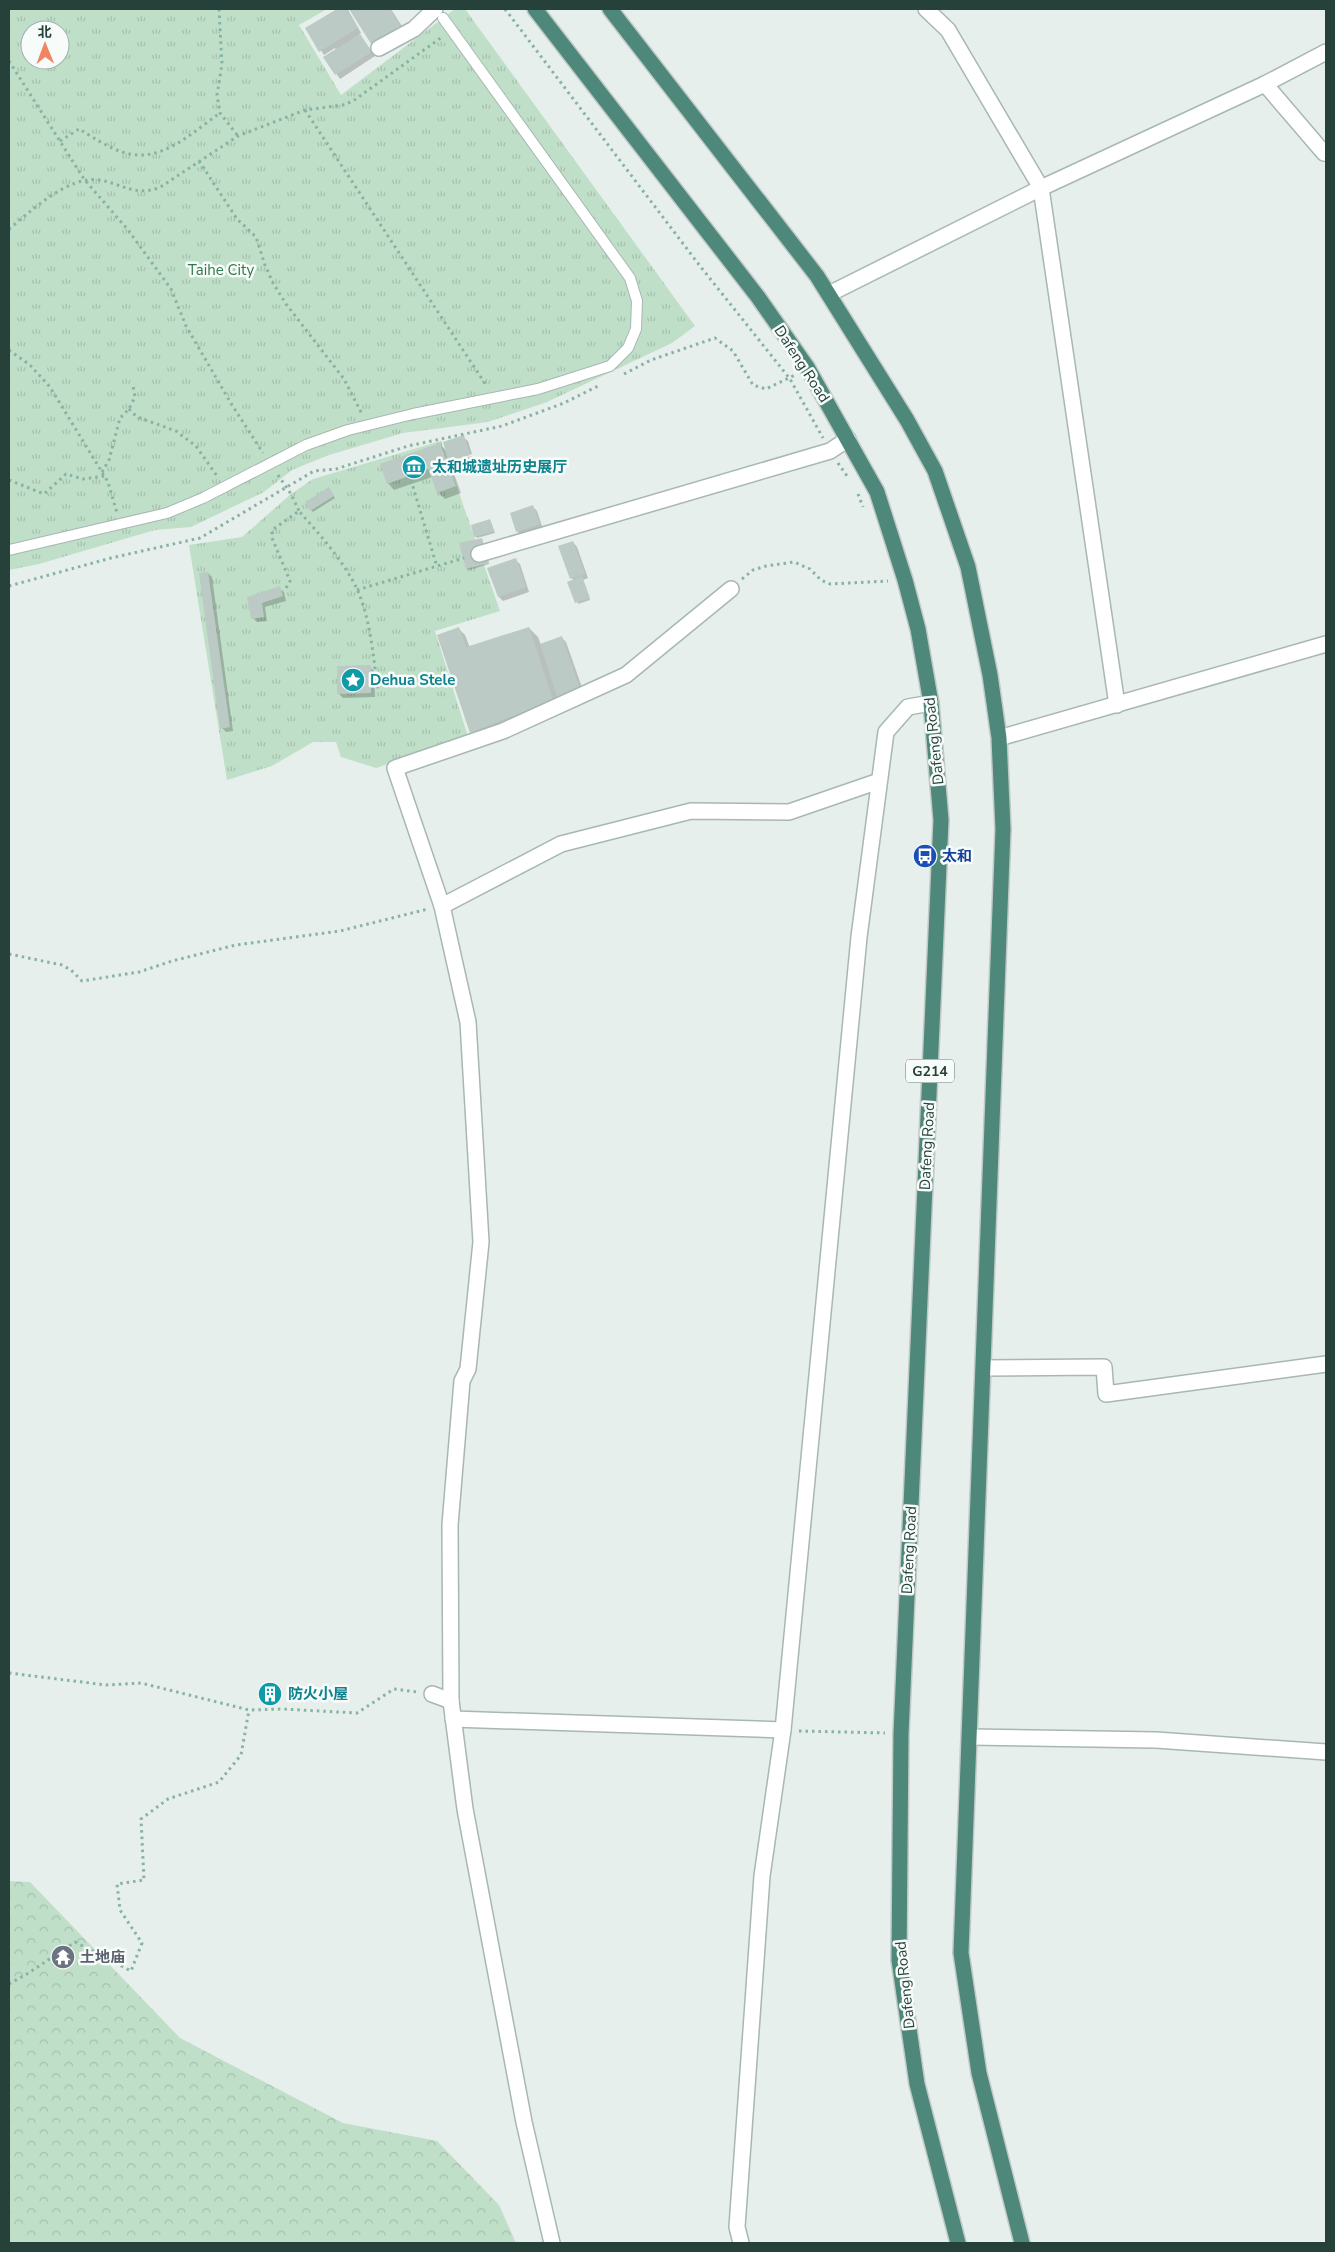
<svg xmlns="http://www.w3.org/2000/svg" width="1335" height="2252" viewBox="0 0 1335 2252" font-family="'Nunito Sans','Noto Sans SC',sans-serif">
<defs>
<pattern id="forest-crowns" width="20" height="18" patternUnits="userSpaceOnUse" patternTransform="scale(1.25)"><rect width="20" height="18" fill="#c0dfc8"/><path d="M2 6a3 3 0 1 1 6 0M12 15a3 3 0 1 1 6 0" fill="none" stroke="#a5c1ad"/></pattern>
<pattern id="park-tufts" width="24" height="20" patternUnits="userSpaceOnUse" patternTransform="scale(1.25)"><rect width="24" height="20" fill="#c0dfc8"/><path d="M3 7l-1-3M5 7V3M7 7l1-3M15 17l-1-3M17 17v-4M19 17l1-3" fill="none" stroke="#a5c1ad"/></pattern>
</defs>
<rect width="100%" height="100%" fill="#e6efeb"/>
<path fill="url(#forest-crowns)" d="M 9,1881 L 30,1882 L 180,2038 L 343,2123 L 437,2141 L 499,2205 L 516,2243 L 9,2243 Z"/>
<g fill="url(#park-tufts)" fill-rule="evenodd">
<path d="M 9,9 L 327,9 L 299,25 L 341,95 L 455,9 L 465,9 L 695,326 L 672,343 L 547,402 L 488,422 L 403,433 L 329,455 L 292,470 L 264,492 L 191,527 L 155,530 L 39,564 L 9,570 ZM 30,30 L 60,30 L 60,60 L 30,60 Z"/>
<path d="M 441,441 L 500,611 L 435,631 L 468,737 L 376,768 L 341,757 L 336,742 L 313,742 L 272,766 L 227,780 L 189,545 L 242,537 L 291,494 L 313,479 Z"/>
</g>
<g fill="#0003">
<path d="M 340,9 L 348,10 L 361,33 L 359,34 L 375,56 L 340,79 L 325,58 L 336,50 L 335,48 L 324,55 L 306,28 Z"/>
<path d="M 350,9 L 391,9 L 410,39 L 383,56 L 376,49 Z"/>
<path d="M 463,437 L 468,441 L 472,454 L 451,460 L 451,462 L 449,460 L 461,493 L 445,499 L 438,492 L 432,477 L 394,490 L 388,483 L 439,444 L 448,452 Z"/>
<path d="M 472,456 L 473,460 L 455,465 L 452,462 Z"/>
<path d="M 330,490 L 335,498 L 313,512 L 311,510 Z"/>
<path d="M 533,507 L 537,511 L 543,529 L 521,535 L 517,531 Z"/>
<path d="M 490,520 L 495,533 L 477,538 L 475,536 Z"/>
<path d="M 481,539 L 489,564 L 469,570 L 467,568 Z"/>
<path d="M 573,542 L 577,547 L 588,578 L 583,580 L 590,600 L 578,604 L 574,581 L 572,578 Z"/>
<path d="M 515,560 L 520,564 L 529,592 L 503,601 L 499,597 Z"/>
<path d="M 208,573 L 212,577 L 233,731 L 226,732 L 222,728 Z"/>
<path d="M 279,588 L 284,592 L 286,601 L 265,607 L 267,621 L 257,622 L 253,618 L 248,598 Z"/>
<path d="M 529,628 L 538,637 L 541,645 L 562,638 L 566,642 L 584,693 L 563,700 L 557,694 L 561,709 L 477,739 L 471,732 L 459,629 L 465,635 L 470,648 Z"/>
<path d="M 370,667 L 374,671 L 375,697 L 343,698 L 339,694 Z"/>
<path d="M 276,1690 L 278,1700 L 264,1699 Z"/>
</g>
<g fill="#bbcac4">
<path d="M 337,9 L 346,9 L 358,28 L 319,52 L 305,28 Z"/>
<path d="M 349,9 L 390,9 L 404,32 L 375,50 Z"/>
<path d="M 360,34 L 372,52 L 335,75 L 323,57 Z"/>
<path d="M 464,435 L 470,455 L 449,462 L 443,442 Z"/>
<path d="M 440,443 L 456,486 L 437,493 L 428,469 L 387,484 L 380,464 Z"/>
<path d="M 329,487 L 334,496 L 310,511 L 305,502 Z"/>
<path d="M 533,505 L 540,524 L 516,532 L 510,513 Z"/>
<path d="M 490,519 L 494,531 L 474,537 L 471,525 Z"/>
<path d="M 482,538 L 489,563 L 466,569 L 459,543 Z"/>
<path d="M 573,541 L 585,574 L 570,579 L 558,546 Z"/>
<path d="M 516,558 L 526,587 L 498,597 L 487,568 Z"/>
<path d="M 208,572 L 230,727 L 220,729 L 199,573 Z"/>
<path d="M 582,576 L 590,598 L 575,603 L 567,582 Z"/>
<path d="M 280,586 L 283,596 L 262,603 L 264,617 L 251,619 L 247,597 Z"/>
<path d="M 459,627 L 466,647 L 529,627 L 553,700 L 470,733 L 437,635 Z"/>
<path d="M 562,636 L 580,689 L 557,697 L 540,644 Z"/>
<path d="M 371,665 L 371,693 L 337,694 L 337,666 Z"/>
<rect x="263" y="1689" width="14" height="10"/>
</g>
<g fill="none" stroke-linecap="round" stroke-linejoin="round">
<g stroke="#a8b7b2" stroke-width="12">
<path id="service" d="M 9,550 L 167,513 L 203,498 L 306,445 L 348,430 L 413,414 L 538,389 L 610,366 L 628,348 L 636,329 L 637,301 L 630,278 L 443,18"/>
</g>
<g stroke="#a8b7b2" stroke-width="18">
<g id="minor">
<path d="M 926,9 L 948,30 L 1041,188 L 1117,705"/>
<path d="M 379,48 L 414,29 L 435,9"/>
<path d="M 1265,84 L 1326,52"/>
<path d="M 829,294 L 1041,188 L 1265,84 L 1324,153 L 1326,152"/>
<path d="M 479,554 L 830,451 L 848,439"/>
<path d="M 999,738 L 1326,644"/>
<path d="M 442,906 L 561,844 L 691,811 L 789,812 L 879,781"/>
<path d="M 984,1368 L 1104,1367 L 1106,1394 L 1326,1364"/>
<path d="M 432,1694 L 451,1701"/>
<path d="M 453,1719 L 783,1730"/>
<path d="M 970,1737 L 1156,1740 L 1326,1752"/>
<path d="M 552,2243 L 524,2122 L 465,1809 L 451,1701 L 450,1525 L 462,1381 L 468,1369 L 481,1242 L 468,1022 L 442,906 L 395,768 L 503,731 L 626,675 L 731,589"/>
<path d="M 741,2243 L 737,2227 L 762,1876 L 783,1730 L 859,937 L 886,732 L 908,707 L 931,703"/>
</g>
</g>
<g stroke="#c2cac8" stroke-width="18">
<g id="trunk">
<path d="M 535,9 L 758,297 L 807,367 L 877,492 L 905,580 L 918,629 L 931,703 L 941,820 L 901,1734 L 899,1960 L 917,2084 L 958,2243"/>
<path d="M 610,9 L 817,276 L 907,420 L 935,471 L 968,567 L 990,675 L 999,738 L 1003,829 L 961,1953 L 979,2073 L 1022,2243"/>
</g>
</g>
<g stroke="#87b2a4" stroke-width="3" stroke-dasharray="2.5 4" stroke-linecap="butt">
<path d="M 219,9 L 222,64 L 217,95 L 220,113 L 238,136"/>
<path d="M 505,9 L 700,266 L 790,379 L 823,438"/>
<path d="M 9,61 L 84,179 L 128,230 L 171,289 L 186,326 L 232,405 L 263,453"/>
<path d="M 305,110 L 486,385"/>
<path d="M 60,141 L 79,129 C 96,139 118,155 139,155 C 169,156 197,129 220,113"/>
<path d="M 199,161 L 237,219 L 256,237 L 265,265 L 273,283 L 286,304 L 344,379 L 362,414"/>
<path d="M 9,229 C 31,211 69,175 99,180 C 123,184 133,196 159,188 L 238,136 L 305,110 L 343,105 L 353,101 L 442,37"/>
<path d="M 9,350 L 30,365 L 50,387 L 108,482 L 117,513"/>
<path d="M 624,374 L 651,360 L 715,338 L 733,351 L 753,385 L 766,389 L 795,375"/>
<path d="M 129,409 L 137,417 L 176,431 L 196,446 L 217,476"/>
<path d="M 838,463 L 847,476"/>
<path d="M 102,472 L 109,460 L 120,418 L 129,409 L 135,397 L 133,385"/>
<path d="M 278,475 L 291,494 L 299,511"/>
<path d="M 9,480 L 44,494 L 66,474 L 83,479 L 105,476"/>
<path d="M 411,480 L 437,567"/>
<path d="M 858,494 L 863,507"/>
<path d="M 742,579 L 753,570 L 766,566 L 794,562 L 810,569 L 821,580 L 830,584 L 888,581"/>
<path d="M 9,586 L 111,558 L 200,538 L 314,471 L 336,469 L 408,446 L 502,426 L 564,403 L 600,385"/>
<path d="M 286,588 L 290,581 L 272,538 L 272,530 L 299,511 C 319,534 343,560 357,589 C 371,620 373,657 378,691"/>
<path d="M 357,590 L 464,558"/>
<path d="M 9,954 L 62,965 L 71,970 L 82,981 L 139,972 L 172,961 L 236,945 L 340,931 L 428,909"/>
<path d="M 9,1673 L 106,1685 L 141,1683 L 249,1710 L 282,1709 L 357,1713 L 394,1689 L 417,1692"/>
<path d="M 799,1731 L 885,1733"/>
<path d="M 9,1984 L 27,1974 L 75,1942 L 131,1971 L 142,1943 L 120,1910 L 117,1884 L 144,1880 L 141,1819 L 168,1799 L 219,1782 L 241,1755 L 249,1710"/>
</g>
<use href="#service" stroke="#fff" stroke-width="10"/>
<use href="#minor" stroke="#fff" stroke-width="15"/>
<use href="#trunk" stroke="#4e887b" stroke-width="15"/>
</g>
<defs>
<g id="museum-disc" transform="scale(1.25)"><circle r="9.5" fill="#0f9aa8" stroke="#f7fbf9"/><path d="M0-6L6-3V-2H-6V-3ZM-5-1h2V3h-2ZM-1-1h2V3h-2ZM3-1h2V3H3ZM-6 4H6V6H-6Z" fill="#fff"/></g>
<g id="sight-disc" transform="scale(1.25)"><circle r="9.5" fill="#0f9aa8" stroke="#f7fbf9"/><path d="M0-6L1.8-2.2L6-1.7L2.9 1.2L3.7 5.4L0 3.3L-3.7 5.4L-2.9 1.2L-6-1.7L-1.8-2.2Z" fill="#fff"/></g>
<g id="bus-disc" transform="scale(1.25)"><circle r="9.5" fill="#1a4fb4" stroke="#f7fbf9"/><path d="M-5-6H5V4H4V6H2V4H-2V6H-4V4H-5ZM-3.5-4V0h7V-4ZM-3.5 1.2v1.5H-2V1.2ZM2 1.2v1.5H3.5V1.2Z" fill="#fff"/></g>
<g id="building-disc" transform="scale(1.25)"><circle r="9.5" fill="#0f9aa8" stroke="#f7fbf9"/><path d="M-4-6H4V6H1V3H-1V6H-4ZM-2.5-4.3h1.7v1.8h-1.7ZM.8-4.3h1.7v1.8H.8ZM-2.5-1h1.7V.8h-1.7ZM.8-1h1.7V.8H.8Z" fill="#fff"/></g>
<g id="temple-disc" transform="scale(1.25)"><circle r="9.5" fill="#6b7280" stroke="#f7fbf9"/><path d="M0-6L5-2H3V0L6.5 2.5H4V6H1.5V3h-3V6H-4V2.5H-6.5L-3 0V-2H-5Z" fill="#fff"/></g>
</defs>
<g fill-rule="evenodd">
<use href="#museum-disc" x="414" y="467"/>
<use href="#sight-disc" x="353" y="680"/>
<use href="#bus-disc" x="925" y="856"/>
<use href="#building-disc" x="270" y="1694"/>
<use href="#temple-disc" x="63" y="1957"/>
</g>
<g text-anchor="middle" stroke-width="5" stroke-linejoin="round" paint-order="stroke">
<rect fill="#f7fbf9" stroke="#647973" stroke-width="1" x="906" y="1059.5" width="48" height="23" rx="4"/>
<g font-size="14" font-weight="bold" fill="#254139">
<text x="930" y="1076">G214</text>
</g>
<g font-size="15" fill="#2f784b" stroke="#f7fbf9">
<text x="221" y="275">Taihe City</text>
</g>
<g font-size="15" fill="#254139" stroke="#f7fbf9">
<text transform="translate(802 364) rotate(57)" y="5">Dafeng Road</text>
<text transform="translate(934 741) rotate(-96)" y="5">Dafeng Road</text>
<text transform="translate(927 1146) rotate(-87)" y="5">Dafeng Road</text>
<text transform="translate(909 1550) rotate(-87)" y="5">Dafeng Road</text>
<text transform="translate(905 1985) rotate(-96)" y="5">Dafeng Road</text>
</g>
<g font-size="15" font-weight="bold" fill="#0d838f" stroke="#f7fbf9" text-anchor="start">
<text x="432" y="472">太和城遗址历史展厅</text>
<text x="370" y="685">Dehua Stele</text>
<text x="288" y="1699">防火小屋</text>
</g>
<g font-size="15" font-weight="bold" fill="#164399" stroke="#f7fbf9" text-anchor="start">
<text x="942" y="861">太和</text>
</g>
<g font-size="15" font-weight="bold" fill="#5b616d" stroke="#f7fbf9" text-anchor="start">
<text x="80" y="1962">土地庙</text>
</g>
</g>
<rect width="1335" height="2252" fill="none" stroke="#254139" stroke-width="20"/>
<g transform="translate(45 45) rotate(359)"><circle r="24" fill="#f7fbf9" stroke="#a3b1ac"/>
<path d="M0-4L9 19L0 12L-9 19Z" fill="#f18562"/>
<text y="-8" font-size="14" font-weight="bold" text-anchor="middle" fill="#254139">北</text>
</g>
</svg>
